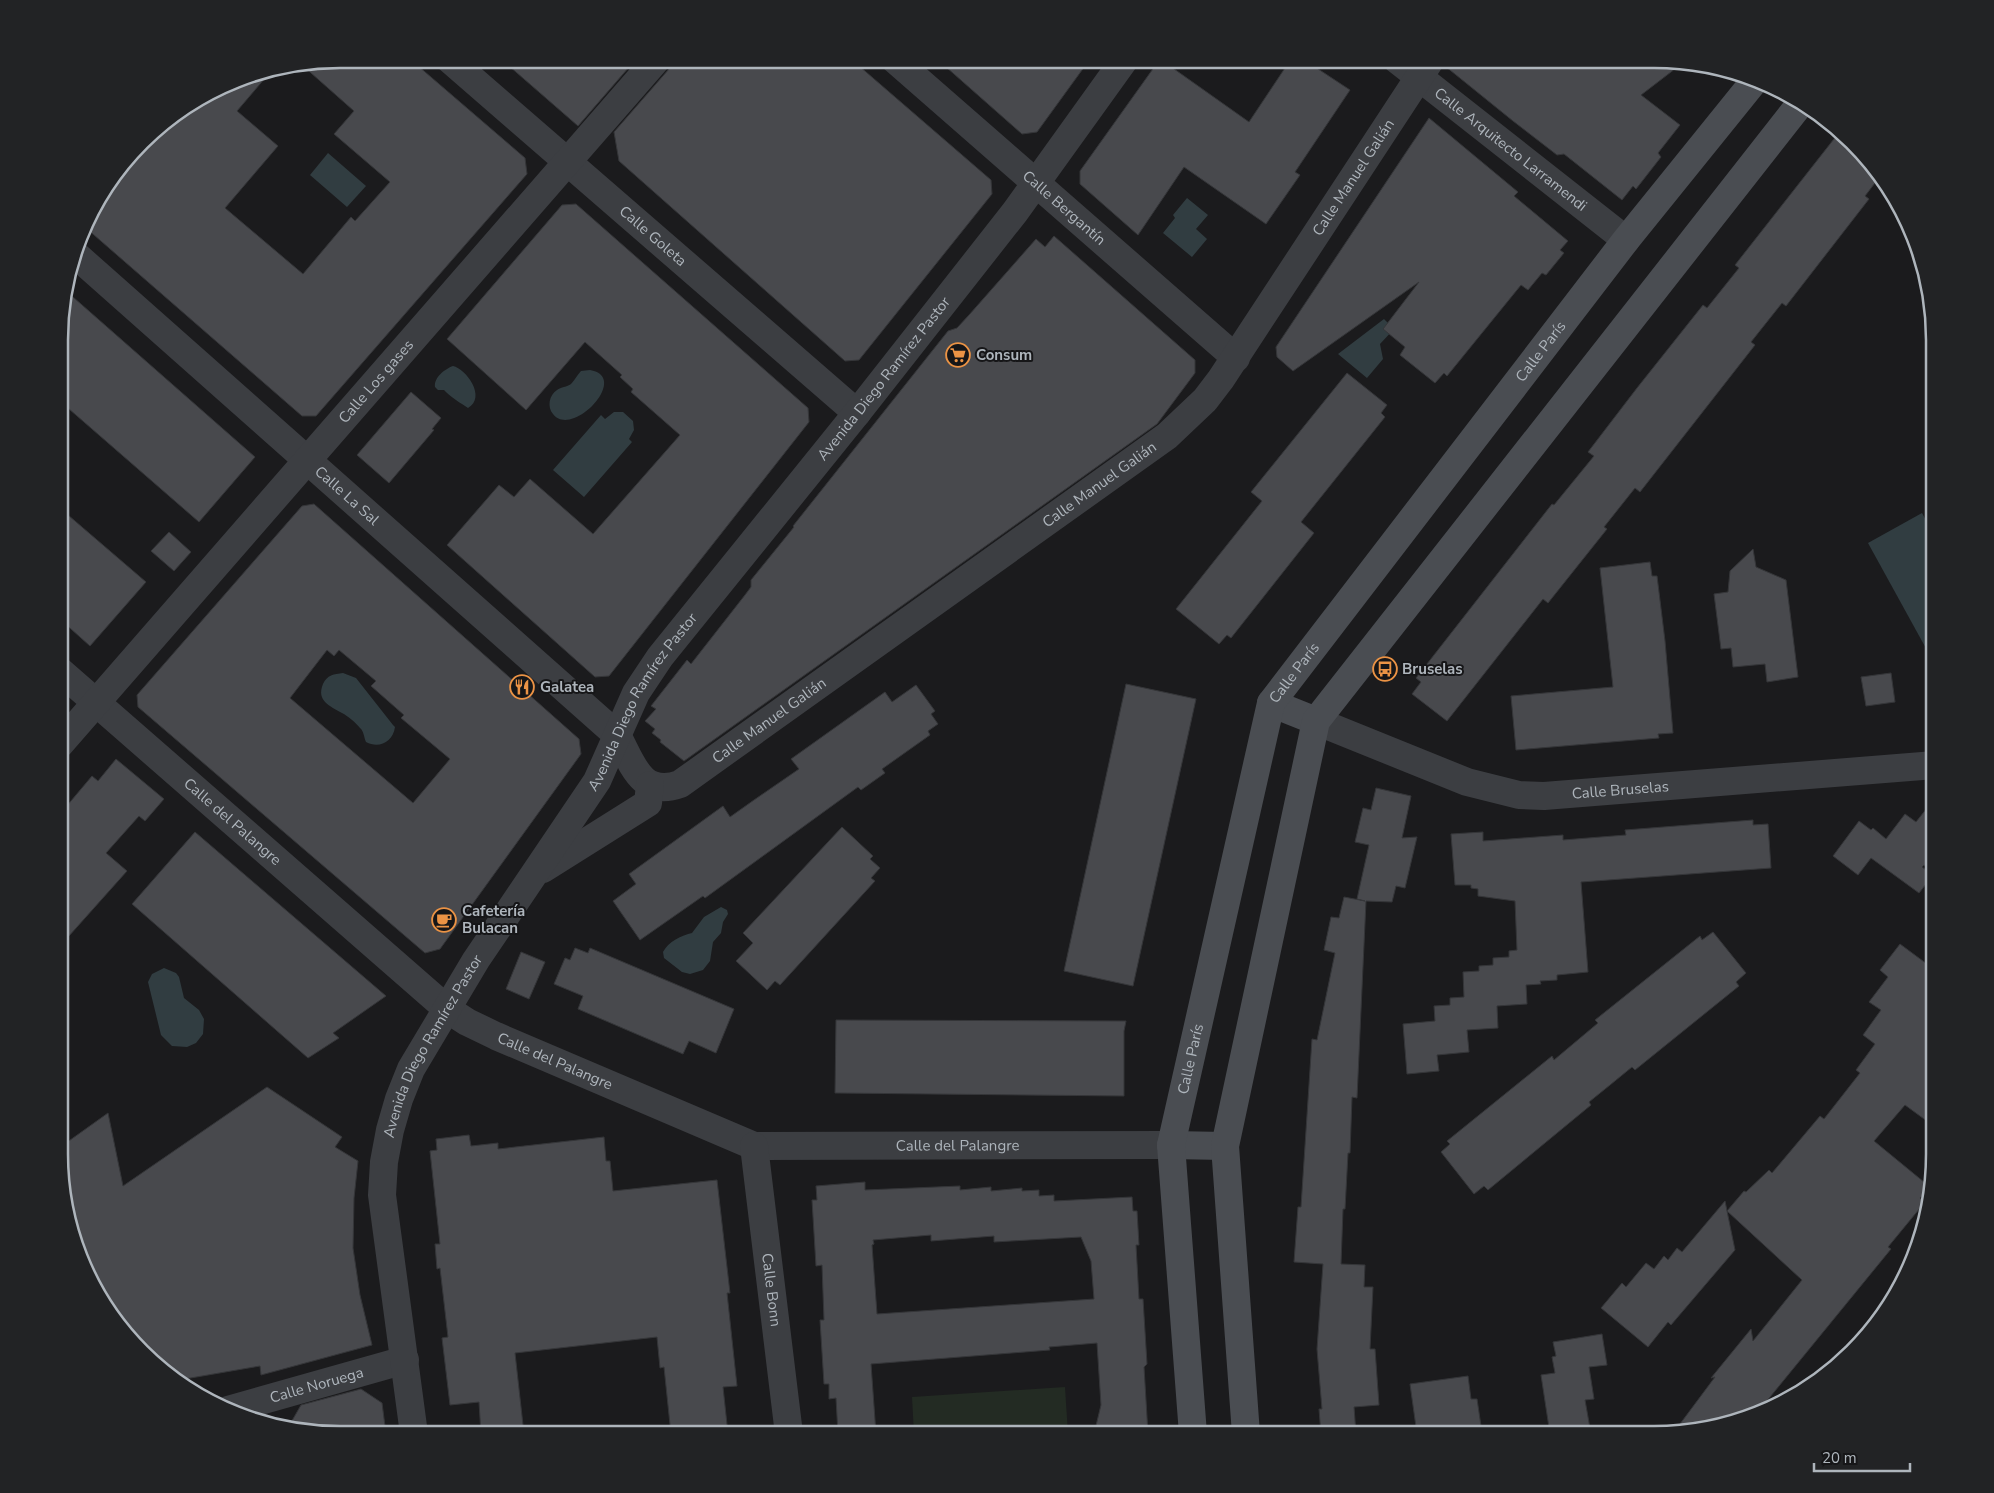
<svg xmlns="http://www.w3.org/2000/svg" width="1994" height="1493" viewBox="0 0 1994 1493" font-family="'Nunito Sans',sans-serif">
<rect width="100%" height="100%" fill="#1b1b1d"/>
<path fill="#232b23" d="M 1065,1387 L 1068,1434 L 914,1434 L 912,1397 Z"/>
<g fill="#313d41">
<path d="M 328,153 L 366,186 L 347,207 L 310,175 Z"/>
<path d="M 1187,198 L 1208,215 L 1196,229 L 1207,239 L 1192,257 L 1163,233 L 1175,218 L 1173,215 Z"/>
<path d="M 1384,319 L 1394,329 L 1380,344 L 1383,359 L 1367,378 L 1338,354 Z"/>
<path d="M 453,366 C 466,369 487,397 468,408 C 462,404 449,396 444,390 L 438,390 L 435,387 C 434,377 445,369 453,366 Z"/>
<path d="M 590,370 C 631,377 572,439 553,414 C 547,407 549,395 557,390 C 561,387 567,387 571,384 C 575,380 577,375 581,371 Z"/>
<path d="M 614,412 L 623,412 L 633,421 L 634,430 L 629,439 L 632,442 L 584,497 L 553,470 L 601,415 L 605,419 Z"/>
<path d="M 1922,513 L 1935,537 L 1935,648 L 1928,652 L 1868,543 Z"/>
<path d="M 343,673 L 356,678 L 393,725 L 395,727 C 393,742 379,749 366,742 C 364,738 364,731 360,728 C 356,723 348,716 342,713 C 330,706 316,701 323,684 C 327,675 334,674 343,673 Z"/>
<path d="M 721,907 L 727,910 L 728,914 L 723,922 L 721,933 L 713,942 L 710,961 L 703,970 L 690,974 L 682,972 L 664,958 L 663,952 C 668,942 682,935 692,933 L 704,917 Z"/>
<path d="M 164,968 L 176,973 L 179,977 L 184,998 L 199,1010 L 204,1019 L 203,1034 L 196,1043 L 187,1047 L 172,1046 L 161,1035 L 148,982 L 152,974 Z"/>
</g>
<g fill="#48494d" stroke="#353639" fill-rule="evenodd">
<path d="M 339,59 L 410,59 L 525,158 L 527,174 L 316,416 L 302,416 L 86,228 L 96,199 L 154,128 L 249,74 L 272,70 L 237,111 L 278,146 L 225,208 L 303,274 L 351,217 L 355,221 L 390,182 L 334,134 L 354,111 L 302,65 Z"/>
<path d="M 501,59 L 636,59 L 578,126 Z"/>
<path d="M 672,59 L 851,59 L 991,180 L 992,194 L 859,360 L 845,361 L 619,161 L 614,132 L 669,69 Z"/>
<path d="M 937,59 L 1090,59 L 1037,132 L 1022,134 Z"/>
<path d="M 1160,59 L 1249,122 L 1291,59 L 1303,59 L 1350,90 L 1295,172 L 1300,175 L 1266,224 L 1184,167 L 1138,235 L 1080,184 L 1080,171 Z"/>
<path d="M 1447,59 L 1539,59 L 1552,68 L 1560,59 L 1673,59 L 1684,62 L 1641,95 L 1680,125 L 1658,153 L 1661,157 L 1636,189 L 1633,186 L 1622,200 L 1564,154 L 1557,155 L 1513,121 L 1445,66 Z"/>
<path d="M 1429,118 L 1518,192 L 1514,196 L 1568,241 L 1560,250 L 1564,253 L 1546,275 L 1542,273 L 1528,290 L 1521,285 L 1447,376 L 1444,373 L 1435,383 L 1400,355 L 1405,347 L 1383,329 L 1419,282 L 1293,371 L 1277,357 L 1276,347 Z"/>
<path d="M 1841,130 L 1878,179 L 1865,196 L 1869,199 L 1786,306 L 1782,303 L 1751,342 L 1755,345 L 1640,492 L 1635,488 L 1604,527 L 1607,529 L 1548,603 L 1543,599 L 1447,721 L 1412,694 L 1421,682 L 1416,678 L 1552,504 L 1554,505 L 1594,456 L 1588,452 L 1637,388 L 1703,305 L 1707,308 L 1739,268 L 1735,265 Z"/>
<path d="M 576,204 L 808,408 L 809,422 L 609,676 L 595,677 L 447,545 L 499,485 L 514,497 L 530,479 L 593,534 L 680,435 L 631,392 L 633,389 L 620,377 L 622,375 L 585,342 L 526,410 L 447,339 L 562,205 Z"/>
<path d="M 1054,236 L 1195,360 L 1195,373 L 1157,424 L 684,761 L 660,742 L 661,740 L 652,733 L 655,729 L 645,721 L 656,709 L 651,706 L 687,660 L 691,664 L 745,595 L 751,587 L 751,580 L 794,527 L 793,526 L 948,331 L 957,328 L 969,315 L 1036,239 L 1045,247 Z"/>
<path d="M 65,290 L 255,457 L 199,522 L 61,402 L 61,302 Z"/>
<path d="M 1347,373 L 1387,405 L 1381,413 L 1385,417 L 1301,522 L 1314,533 L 1231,638 L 1227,635 L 1219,644 L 1176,609 L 1262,501 L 1251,492 Z"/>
<path d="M 411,392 L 441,418 L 432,429 L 434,430 L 389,483 L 357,455 Z"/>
<path d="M 314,504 L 579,739 L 581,754 L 440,949 L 425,953 L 138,707 L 137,695 L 302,506 ZM 327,650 L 334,656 L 339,650 L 376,681 L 371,686 L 404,715 L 401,718 L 450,759 L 413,803 L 290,698 Z"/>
<path d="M 61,509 L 146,582 L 90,646 L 61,620 Z"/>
<path d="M 169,532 L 191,552 L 174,571 L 151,551 Z"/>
<path d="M 1753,549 L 1756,567 L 1786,580 L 1798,677 L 1767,682 L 1765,664 L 1733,667 L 1731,648 L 1721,649 L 1714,594 L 1728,592 L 1730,571 Z"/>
<path d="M 1650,562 L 1652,576 L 1657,576 L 1665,641 L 1673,733 L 1658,734 L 1659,738 L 1516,750 L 1511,696 L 1613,687 L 1600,568 Z"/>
<path d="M 1891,673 L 1895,702 L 1866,706 L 1861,677 Z"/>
<path d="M 1126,684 L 1196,699 L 1133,986 L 1064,971 Z"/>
<path d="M 916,685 L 935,711 L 931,714 L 938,724 L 928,731 L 930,735 L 882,769 L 885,773 L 861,790 L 858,787 L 705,898 L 703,896 L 640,940 L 613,901 L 636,884 L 629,874 L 723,806 L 730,817 L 754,800 L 799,769 L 791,759 L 885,692 L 892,702 Z"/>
<path d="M 116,759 L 164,799 L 145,821 L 139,816 L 106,853 L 127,871 L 60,946 L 60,814 L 92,776 L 98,781 Z"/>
<path d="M 1376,788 L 1411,796 L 1402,838 L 1417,837 L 1405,888 L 1396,886 L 1392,902 L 1366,901 L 1357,1098 L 1352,1097 L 1350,1153 L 1348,1153 L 1345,1209 L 1343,1209 L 1341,1264 L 1365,1265 L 1364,1287 L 1373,1287 L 1370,1349 L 1375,1349 L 1379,1405 L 1354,1407 L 1356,1434 L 1321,1434 L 1319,1409 L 1322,1409 L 1317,1349 L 1323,1264 L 1294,1262 L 1298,1207 L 1301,1207 L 1312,1039 L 1317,1040 L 1335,953 L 1324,950 L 1331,917 L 1339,918 L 1344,897 L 1365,901 L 1357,899 L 1369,845 L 1355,842 L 1363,808 L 1371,810 Z"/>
<path d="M 1935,798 L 1935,873 L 1924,865 L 1922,867 L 1933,875 L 1919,893 L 1871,858 L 1858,875 L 1833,856 L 1859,821 L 1871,830 L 1873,828 L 1886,839 L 1905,814 L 1916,822 Z"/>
<path d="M 1753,820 L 1753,825 L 1768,824 L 1771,868 L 1581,882 L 1588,972 L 1557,975 L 1557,980 L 1540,981 L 1541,984 L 1526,985 L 1527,1004 L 1497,1006 L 1498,1028 L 1467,1030 L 1469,1052 L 1437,1055 L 1439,1071 L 1407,1074 L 1403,1024 L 1435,1021 L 1434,1006 L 1450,1005 L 1450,998 L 1464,997 L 1463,972 L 1479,971 L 1479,966 L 1493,965 L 1493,958 L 1509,957 L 1509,951 L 1517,950 L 1515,901 L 1478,896 L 1478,889 L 1471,888 L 1471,885 L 1455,885 L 1451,834 L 1483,832 L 1483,841 L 1563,835 L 1563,840 L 1626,835 L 1625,830 Z"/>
<path d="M 842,827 L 873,856 L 870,859 L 880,868 L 871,878 L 875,881 L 780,985 L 775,981 L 767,990 L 736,961 L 753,943 L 743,933 Z"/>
<path d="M 195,832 L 386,996 L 333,1033 L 339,1038 L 308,1058 L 132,904 Z"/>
<path d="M 1713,932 L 1746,973 L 1736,982 L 1739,986 L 1635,1070 L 1632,1067 L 1610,1085 L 1589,1102 L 1591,1105 L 1488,1190 L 1484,1186 L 1474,1194 L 1441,1152 L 1450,1144 L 1447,1141 L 1552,1056 L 1554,1060 L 1598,1023 L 1595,1020 L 1700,936 L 1702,940 Z"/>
<path d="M 1900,944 L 1935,970 L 1935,1127 L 1905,1105 L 1874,1141 L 1930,1187 L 1920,1198 L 1925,1202 L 1888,1247 L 1891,1249 L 1757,1413 L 1710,1429 L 1674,1432 L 1715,1377 L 1711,1378 L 1751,1329 L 1753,1341 L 1802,1280 L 1727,1211 L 1735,1250 L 1671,1325 L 1668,1322 L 1648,1347 L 1601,1308 L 1622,1283 L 1626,1287 L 1646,1263 L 1654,1269 L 1664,1256 L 1668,1260 L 1677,1248 L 1682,1252 L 1725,1201 L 1727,1211 L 1744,1191 L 1746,1192 L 1769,1170 L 1772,1173 L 1820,1116 L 1824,1119 L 1860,1073 L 1856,1070 L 1875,1044 L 1863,1035 L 1881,1010 L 1869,1002 L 1888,977 L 1880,970 Z"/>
<path d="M 575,948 L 588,953 L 590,948 L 734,1009 L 716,1053 L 689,1041 L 683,1054 L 578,1009 L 583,996 L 554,984 L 565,958 L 570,960 Z"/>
<path d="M 521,952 L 545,962 L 529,999 L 506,989 Z"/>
<path d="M 836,1020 L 1126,1021 L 1124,1031 L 1124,1096 L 835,1093 Z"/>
<path d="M 267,1087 L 342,1137 L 335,1147 L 358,1161 L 354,1198 L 353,1248 L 360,1295 L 372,1345 L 261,1375 L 260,1366 L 179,1380 L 154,1365 L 88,1278 L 59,1173 L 59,1148 L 108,1113 L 123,1186 Z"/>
<path d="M 469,1135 L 471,1146 L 498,1143 L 498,1149 L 604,1137 L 606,1161 L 610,1161 L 613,1191 L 717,1180 L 730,1293 L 727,1293 L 737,1386 L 723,1387 L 728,1434 L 671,1434 L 664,1367 L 660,1368 L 657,1337 L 515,1353 L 524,1434 L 481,1434 L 479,1402 L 450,1405 L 442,1338 L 448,1337 L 440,1268 L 437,1269 L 435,1244 L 440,1244 L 430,1151 L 437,1150 L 436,1139 Z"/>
<path d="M 865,1182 L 865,1190 L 960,1186 L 960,1190 L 991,1187 L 991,1191 L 1022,1188 L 1022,1191 L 1039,1190 L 1039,1196 L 1054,1195 L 1054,1201 L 1132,1197 L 1133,1211 L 1137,1211 L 1139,1245 L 1136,1245 L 1139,1299 L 1143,1299 L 1147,1364 L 1144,1367 L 1148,1434 L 1094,1434 L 1101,1405 L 1097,1343 L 1049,1347 L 1050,1350 L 871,1364 L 876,1434 L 838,1434 L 836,1398 L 829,1399 L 829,1384 L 824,1384 L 820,1320 L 824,1320 L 822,1265 L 816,1266 L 812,1200 L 817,1200 L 816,1186 ZM 931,1235 L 931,1241 L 994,1236 L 994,1242 L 1081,1237 L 1091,1261 L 1094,1299 L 877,1314 L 872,1245 L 874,1244 L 873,1240 Z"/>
<path d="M 1602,1334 L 1607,1365 L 1589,1367 L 1594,1399 L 1585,1400 L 1591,1434 L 1550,1434 L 1541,1375 L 1555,1373 L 1552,1357 L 1556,1356 L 1553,1342 Z"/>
<path d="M 1468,1376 L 1471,1399 L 1477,1399 L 1481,1426 L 1475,1427 L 1476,1434 L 1417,1434 L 1410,1384 Z"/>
<path d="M 361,1389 L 382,1403 L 386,1434 L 321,1434 L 289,1426 L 301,1405 Z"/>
</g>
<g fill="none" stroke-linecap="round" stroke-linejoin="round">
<g stroke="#3c3e42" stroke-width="28">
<path id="s1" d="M 449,59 L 857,413"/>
<path id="s2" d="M 894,59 L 1236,358"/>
<path id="s3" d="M 1396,59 L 1626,240"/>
<path id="s4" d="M 77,256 L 617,735 C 632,762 640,798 680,784 L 1167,436 L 1205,400 L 1221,379 L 1431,59"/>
<path id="s5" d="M 60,671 L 447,1009 L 467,1022 L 496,1036 L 754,1146 L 1171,1145"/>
<path id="s6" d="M 1316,721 L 1467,782 L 1519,795 L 1544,796 L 1935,765"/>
<path id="s7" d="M 60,744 L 657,59"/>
<path d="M 543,869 L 648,803 L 650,785"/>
<path id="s8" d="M 754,1146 L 789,1434"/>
<path id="s9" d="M 228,1410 L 405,1360"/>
<path id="s10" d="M 414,1434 L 382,1195 L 384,1162 L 390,1130 L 399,1099 L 411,1069 L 476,960 L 597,781 L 636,693 L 660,657 L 857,413 L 1015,212 L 1125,59"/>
</g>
<g stroke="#4a4d52" stroke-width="28">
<path d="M 1271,703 L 1316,721"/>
<path d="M 1171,1145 L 1225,1146"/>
<path id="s11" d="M 1193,1434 L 1171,1145 L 1271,703 L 1626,240 L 1756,79"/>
<path d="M 1246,1434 L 1225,1146 L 1316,721 L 1800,104"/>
</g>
</g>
<defs>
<g id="supermarket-ring" transform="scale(1.25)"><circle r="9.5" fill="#161618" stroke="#eb9345" stroke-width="1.5"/><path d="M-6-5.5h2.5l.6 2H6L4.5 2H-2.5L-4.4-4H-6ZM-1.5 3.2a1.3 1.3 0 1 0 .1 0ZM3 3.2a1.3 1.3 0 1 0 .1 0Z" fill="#eb9345"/></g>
<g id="bus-ring" transform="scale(1.25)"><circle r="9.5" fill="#161618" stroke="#eb9345" stroke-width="1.5"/><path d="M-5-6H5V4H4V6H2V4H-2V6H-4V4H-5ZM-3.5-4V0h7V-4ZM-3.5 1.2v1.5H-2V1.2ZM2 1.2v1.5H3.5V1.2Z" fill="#eb9345"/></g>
<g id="restaurant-ring" transform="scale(1.25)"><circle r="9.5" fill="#161618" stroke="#eb9345" stroke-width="1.5"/><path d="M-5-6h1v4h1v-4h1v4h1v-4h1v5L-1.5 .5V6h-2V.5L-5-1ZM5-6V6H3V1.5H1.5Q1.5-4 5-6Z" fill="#eb9345"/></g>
<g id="cafe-ring" transform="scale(1.25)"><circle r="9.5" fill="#161618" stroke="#eb9345" stroke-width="1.5"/><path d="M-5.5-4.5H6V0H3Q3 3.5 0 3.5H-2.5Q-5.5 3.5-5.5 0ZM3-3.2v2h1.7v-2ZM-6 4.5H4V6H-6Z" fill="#eb9345"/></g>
</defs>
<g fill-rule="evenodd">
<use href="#supermarket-ring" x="958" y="355"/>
<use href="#bus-ring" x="1385" y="669"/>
<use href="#restaurant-ring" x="522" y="687"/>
<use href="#cafe-ring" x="444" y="920"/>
</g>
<g text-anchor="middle" stroke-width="4" stroke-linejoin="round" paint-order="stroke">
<g font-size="15" fill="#aeb5bc" stroke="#161618">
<text dy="5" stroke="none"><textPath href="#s3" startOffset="146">Calle Arquitecto Larramendi</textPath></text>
<text dy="5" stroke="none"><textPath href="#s4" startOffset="1731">Calle Manuel Galián</textPath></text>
<text dy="5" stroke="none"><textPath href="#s2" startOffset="226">Calle Bergantín</textPath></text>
<text dy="5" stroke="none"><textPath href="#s1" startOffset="270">Calle Goleta</textPath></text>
<text dy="5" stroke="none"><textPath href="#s11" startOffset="1186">Calle París</textPath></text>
<text dy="5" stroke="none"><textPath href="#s10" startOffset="1211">Avenida Diego Ramírez Pastor</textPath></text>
<text dy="5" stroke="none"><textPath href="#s7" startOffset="481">Calle Los gases</textPath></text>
<text dy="5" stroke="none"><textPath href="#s4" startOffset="1328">Calle Manuel Galián</textPath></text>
<text dy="5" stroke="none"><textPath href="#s4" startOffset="361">Calle La Sal</textPath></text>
<text dy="5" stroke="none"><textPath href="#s11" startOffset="781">Calle París</textPath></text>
<text dy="5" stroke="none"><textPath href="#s10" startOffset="806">Avenida Diego Ramírez Pastor</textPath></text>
<text dy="5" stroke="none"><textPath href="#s4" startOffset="922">Calle Manuel Galián</textPath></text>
<text dy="5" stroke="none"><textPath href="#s6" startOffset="318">Calle Bruselas</textPath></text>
<text dy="5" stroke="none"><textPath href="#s5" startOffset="229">Calle del Palangre</textPath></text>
<text dy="5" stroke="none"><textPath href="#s10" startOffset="401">Avenida Diego Ramírez Pastor</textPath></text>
<text dy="5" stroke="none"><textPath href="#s11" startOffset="378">Calle París</textPath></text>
<text dy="5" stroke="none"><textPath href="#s5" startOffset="634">Calle del Palangre</textPath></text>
<text dy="5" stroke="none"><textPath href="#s5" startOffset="1054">Calle del Palangre</textPath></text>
<text dy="5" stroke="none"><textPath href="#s8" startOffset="145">Calle Bonn</textPath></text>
<text dy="5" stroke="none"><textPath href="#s9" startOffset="92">Calle Noruega</textPath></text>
</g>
<g font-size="15" font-weight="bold" fill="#aeb5bc" stroke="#161618" text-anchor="start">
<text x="976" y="360">Consum</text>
<text x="1402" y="674">Bruselas</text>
<text x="540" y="692">Galatea</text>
<text x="462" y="916">Cafetería<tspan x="462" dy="17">Bulacan</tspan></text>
</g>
</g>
<path d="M0 0H1994V1493H0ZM340 68H1654A272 272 0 0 1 1926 340V1154A272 272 0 0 1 1654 1426H340A272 272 0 0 1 68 1154V340A272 272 0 0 1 340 68Z" fill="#222325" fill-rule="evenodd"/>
<path fill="none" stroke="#aeb5bc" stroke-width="2.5" d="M340 68H1654A272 272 0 0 1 1926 340V1154A272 272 0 0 1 1654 1426H340A272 272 0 0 1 68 1154V340A272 272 0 0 1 340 68Z"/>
<path d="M1814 1463v8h96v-8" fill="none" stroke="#aeb5bc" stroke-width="2.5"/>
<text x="1822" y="1463" font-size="15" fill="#aeb5bc" stroke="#161618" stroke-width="4" paint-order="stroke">20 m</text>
</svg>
